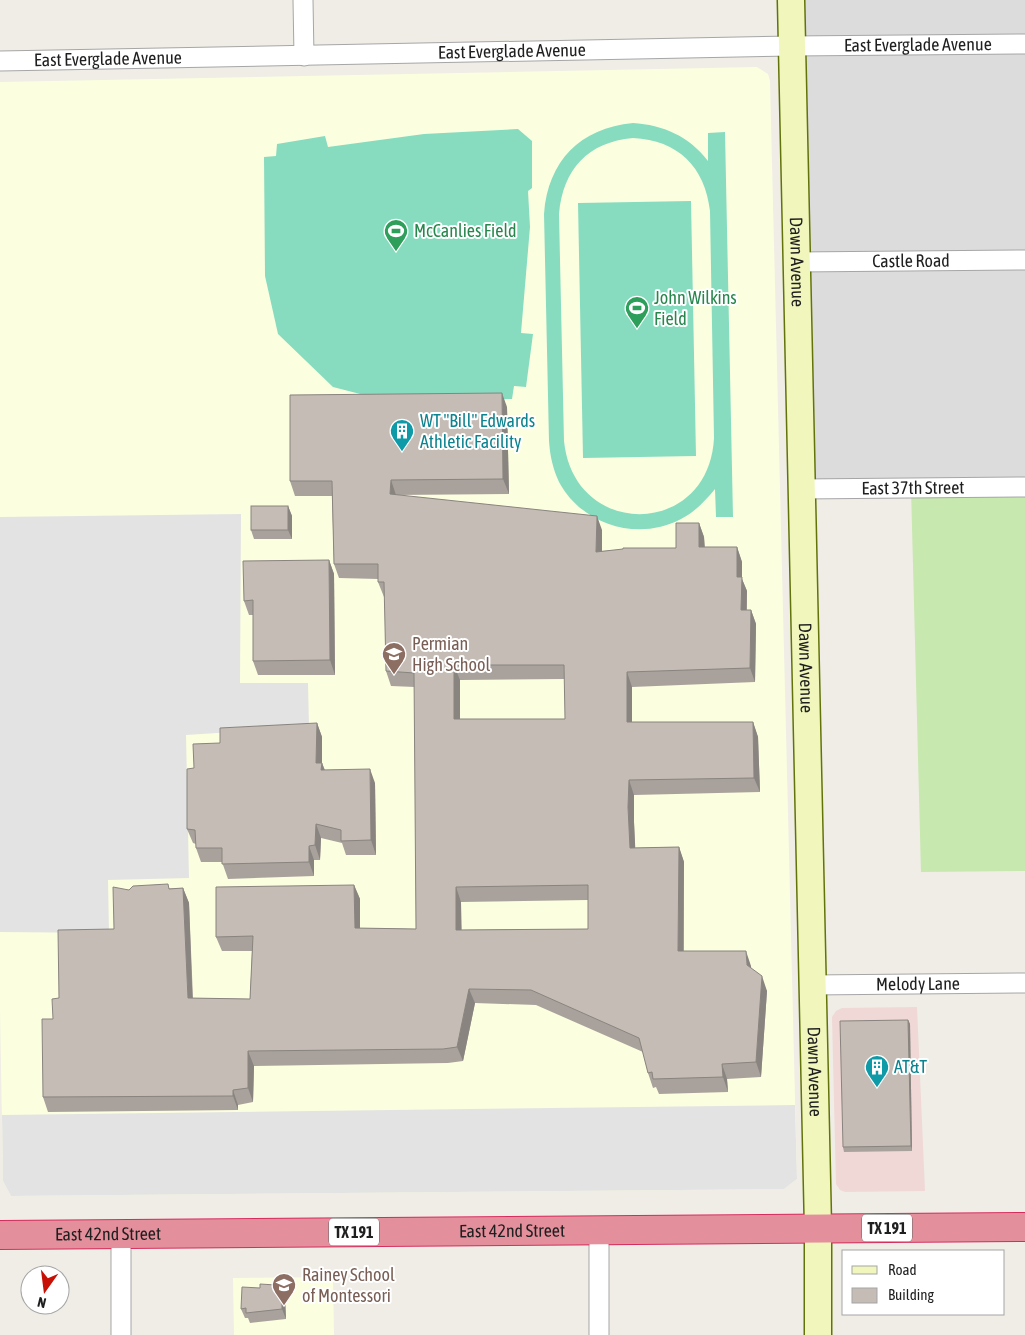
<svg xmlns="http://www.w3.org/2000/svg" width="1025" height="1335" viewBox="0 0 1025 1335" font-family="'Asap Condensed',sans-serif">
<rect width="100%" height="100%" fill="#efede6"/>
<path fill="#dddcdc" d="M 791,0 L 1025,0 L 1025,487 L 802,489 Z"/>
<path fill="#f0d8d6" d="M 917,1007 L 925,1191 L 845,1192 L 840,1190 L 836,1184 L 832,1017 L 836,1011 L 842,1008 Z"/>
<g fill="#fcfee0">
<path d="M 757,67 L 768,74 L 770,81 L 797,1179 L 784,1189 L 11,1196 L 3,1181 L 0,1010 L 0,82 Z"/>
<path d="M 333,1277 L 334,1335 L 234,1335 L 233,1278 Z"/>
</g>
<path fill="#c7e8ae" d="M 1025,487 L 1025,871 L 921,872 L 911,488 Z"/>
<g fill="#87dcbf" fill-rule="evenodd">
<path d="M 633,123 C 663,125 689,136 708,161 L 708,133 L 725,132 L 733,517 L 716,517 L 715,489 C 705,501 695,512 681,519 C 638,542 582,525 559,482 C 553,469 550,456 549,441 L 544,214 C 548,161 580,128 633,123 ZM 633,138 C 678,140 705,167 710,211 L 714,438 C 709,538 574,540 564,441 L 559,214 C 563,169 588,142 633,138 Z"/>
<path d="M 518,129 L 532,141 L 532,188 L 528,191 L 530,227 L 521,333 L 533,334 L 526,387 L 514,386 L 512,399 L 391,402 L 333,387 L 278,334 L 265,276 L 264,157 L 276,156 L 277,144 L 325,136 L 328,147 L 424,134 Z"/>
<path d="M 691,201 L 696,456 L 583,458 L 578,203 Z"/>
</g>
<g fill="#e3e3e3">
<path d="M 241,514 L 240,683 L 308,683 L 309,727 L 186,735 L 189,878 L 108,880 L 109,933 L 0,932 L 0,517 Z"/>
<path d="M 795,1105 L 797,1179 L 784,1189 L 11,1196 L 3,1181 L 2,1115 Z"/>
</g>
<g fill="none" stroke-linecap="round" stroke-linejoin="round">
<g stroke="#a6a6a6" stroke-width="21">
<g id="street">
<path d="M 303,0 L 304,56"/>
<path id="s1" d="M 0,61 L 792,46 L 1025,44"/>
<path id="s2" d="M 797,262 L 1025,260"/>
<path id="s3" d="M 802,489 L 1025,487"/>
<path id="s4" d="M 812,985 L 1025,983"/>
<path d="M 599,1230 L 599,1335"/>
<path d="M 121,1234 L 121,1335"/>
</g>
</g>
<g stroke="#627309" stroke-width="29">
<g id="secondary">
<path id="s5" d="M 791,0 L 818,1228 L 818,1335"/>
</g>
</g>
<g stroke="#d52c5d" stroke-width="30">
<g id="highway">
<path id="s6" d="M 0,1235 L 1025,1227"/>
</g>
</g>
<use href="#street" stroke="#fff" stroke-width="19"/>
<use href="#secondary" stroke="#f1f7bc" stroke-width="26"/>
<use href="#highway" stroke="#e4909c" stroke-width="28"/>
</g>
<g fill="#a9a29c" fill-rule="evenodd">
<path d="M 507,407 L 509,494 L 396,495 L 602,530 L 602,551 L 676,548 L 699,523 L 704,537 L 705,547 L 737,547 L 742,562 L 742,579 L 747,591 L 747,610 L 751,610 L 756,624 L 755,682 L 632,687 L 632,722 L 753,722 L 758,737 L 760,792 L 634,795 L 634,822 L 635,848 L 679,847 L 684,862 L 684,951 L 751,966 L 751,969 L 767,991 L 761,1077 L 727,1079 L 728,1092 L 659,1094 L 656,1087 L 653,1088 L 648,1073 L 643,1052 L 536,1005 L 475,1003 L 463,1061 L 448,1063 L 254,1066 L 253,1102 L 238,1105 L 238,1110 L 48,1112 L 43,1097 L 53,1019 L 59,998 L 114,929 L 129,890 L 183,888 L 189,903 L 193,998 L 250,999 L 252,951 L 222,951 L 216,937 L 354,885 L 360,899 L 360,928 L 416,929 L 415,687 L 391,686 L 386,671 L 385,597 L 384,597 L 378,582 L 378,579 L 339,578 L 334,564 L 332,496 L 295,496 L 290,481 ZM 565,679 L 565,719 L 460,719 L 460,680 ZM 588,900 L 588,929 L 461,930 L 461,902 Z"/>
<path d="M 288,506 L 292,516 L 292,539 L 254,539 L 251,530 Z"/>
<path d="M 329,560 L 334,574 L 335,675 L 258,675 L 253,661 L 253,615 L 249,615 L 244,601 Z"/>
<path d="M 317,723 L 322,737 L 322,763 L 325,770 L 375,783 L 376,855 L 346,855 L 342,843 L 321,838 L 320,860 L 314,860 L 314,876 L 228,879 L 222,862 L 201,862 L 196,848 L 196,844 L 193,843 L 187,829 L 194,768 L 220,743 Z"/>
<path d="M 908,1020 L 910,1024 L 912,1151 L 844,1152 L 843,1147 Z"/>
<path d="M 277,1289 L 285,1298 L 286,1319 L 250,1323 L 248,1318 L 245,1318 L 241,1309 Z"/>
</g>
<g fill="#89847f">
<path d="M 502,393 L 507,407 L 509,494 L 503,479 Z"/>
<path d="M 391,480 L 396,495 L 390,494 Z"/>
<path d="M 288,506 L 292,516 L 292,539 L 288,530 Z"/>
<path d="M 597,516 L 602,530 L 602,566 L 596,552 Z"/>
<path d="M 699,523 L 704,537 L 705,562 L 699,547 Z"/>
<path d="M 737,547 L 742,562 L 742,579 L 747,591 L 746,624 L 741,610 L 737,577 Z"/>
<path d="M 329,560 L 334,574 L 335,675 L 330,660 Z"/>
<path d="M 751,610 L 756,624 L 755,682 L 750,668 Z"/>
<path d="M 454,665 L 460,680 L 460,734 L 454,719 Z"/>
<path d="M 627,672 L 632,687 L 632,737 L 627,722 Z"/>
<path d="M 753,722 L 758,737 L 760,792 L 754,778 Z"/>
<path d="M 317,723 L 322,737 L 322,767 L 322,763 L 327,777 L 316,763 Z"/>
<path d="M 370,769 L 375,783 L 376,855 L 371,840 Z"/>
<path d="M 629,780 L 634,795 L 634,822 L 636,863 L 630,848 L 628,807 Z"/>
<path d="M 316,824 L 321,838 L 320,860 L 315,845 Z"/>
<path d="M 309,846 L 314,860 L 314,876 L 309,862 Z"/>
<path d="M 679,847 L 684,862 L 683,966 L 678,951 Z"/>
<path d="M 354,885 L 360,899 L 360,943 L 355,928 Z"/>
<path d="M 456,887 L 461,902 L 462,944 L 456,930 Z"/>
<path d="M 183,888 L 189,903 L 193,1013 L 188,998 Z"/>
<path d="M 746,951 L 751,966 L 752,980 L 747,965 Z"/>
<path d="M 762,976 L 767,991 L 761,1077 L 756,1062 Z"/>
<path d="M 469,989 L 475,1003 L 463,1061 L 457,1047 Z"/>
<path d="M 908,1020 L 910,1024 L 912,1151 L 911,1146 Z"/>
<path d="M 248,1051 L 254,1066 L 253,1102 L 248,1088 Z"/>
<path d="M 722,1064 L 727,1079 L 728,1092 L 723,1077 Z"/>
<path d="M 233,1090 L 238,1105 L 238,1110 L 233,1096 Z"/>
<path d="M 282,1288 L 285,1298 L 286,1319 L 282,1309 Z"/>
</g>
<g fill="#c4bcb5" stroke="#89847f" fill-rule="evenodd">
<path d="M 502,393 L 503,479 L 391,480 L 390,494 L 597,516 L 596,552 L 623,549 L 623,548 L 676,548 L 676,523 L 699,523 L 699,547 L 737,547 L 737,577 L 742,577 L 741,610 L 751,610 L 750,668 L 627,672 L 627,722 L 753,722 L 754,778 L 629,780 L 628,807 L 630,848 L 679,847 L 678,951 L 746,951 L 747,965 L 762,976 L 756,1062 L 722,1064 L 723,1077 L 653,1079 L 652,1072 L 648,1073 L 639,1038 L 531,990 L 469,989 L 457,1047 L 443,1049 L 248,1051 L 248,1088 L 233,1090 L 233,1096 L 43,1097 L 42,1019 L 53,1019 L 52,999 L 59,998 L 58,930 L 114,929 L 113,887 L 129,890 L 133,886 L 168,884 L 169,889 L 183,888 L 188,998 L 250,999 L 253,936 L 216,937 L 216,887 L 354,885 L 355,928 L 416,929 L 414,673 L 386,671 L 384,582 L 378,582 L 378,564 L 334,564 L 332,481 L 290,481 L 290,395 ZM 454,665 L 564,665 L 565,719 L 454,719 ZM 588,885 L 588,929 L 456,930 L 456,887 Z"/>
<rect x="251" y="506" width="37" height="24"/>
<path d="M 329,560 L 330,660 L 253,661 L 253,600 L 244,601 L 243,561 Z"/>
<path d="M 317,723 L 316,763 L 322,763 L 321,770 L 370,769 L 371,840 L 341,841 L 341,830 L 316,824 L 315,845 L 309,846 L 309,862 L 222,864 L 222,848 L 196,848 L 195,830 L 187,829 L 187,769 L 194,768 L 193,744 L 220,743 L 220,728 Z"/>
<path d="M 908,1020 L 911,1146 L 843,1147 L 840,1021 Z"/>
<path d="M 260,1284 L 276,1285 L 276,1289 L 282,1288 L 282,1309 L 246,1313 L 246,1308 L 241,1309 L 242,1287 L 260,1288 Z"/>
</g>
<defs>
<g id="stadium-pin" transform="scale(1.25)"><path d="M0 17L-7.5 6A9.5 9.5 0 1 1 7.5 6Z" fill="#2e9e5b" stroke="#fff"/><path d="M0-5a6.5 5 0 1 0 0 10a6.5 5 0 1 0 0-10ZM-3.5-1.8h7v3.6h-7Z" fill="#fff"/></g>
<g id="building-pin" transform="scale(1.25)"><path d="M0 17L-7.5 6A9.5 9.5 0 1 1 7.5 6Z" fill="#0f9aa8" stroke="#fff"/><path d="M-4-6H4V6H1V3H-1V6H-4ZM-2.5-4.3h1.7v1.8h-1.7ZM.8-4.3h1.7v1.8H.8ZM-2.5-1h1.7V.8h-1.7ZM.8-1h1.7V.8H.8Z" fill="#fff"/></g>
<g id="school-pin" transform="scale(1.25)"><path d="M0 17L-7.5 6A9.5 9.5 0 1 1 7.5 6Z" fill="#8d6e63" stroke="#fff"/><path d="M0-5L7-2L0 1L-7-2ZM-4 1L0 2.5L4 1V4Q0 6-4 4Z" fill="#fff"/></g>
</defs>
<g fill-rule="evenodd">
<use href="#stadium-pin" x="396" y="231"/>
<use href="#stadium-pin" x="637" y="308"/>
<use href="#building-pin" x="402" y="431"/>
<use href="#school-pin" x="394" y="654"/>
<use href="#building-pin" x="877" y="1067"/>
<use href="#school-pin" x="284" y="1285"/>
</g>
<g text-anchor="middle" stroke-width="4" stroke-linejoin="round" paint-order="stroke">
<g fill="#fff" stroke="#626262" stroke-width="1">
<rect x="862" y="1214.5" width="50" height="27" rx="4"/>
<rect x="329" y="1218.5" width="50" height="27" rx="4"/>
</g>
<g font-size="16" font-weight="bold" fill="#1f1f1f">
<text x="887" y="1234">TX 191</text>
<text x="354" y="1238">TX 191</text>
</g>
<g font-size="18" fill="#1f1f1f" stroke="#fff">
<text dy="6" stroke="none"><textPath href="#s1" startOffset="918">East Everglade Avenue</textPath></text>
<text dy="6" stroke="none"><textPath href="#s1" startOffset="512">East Everglade Avenue</textPath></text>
<text dy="6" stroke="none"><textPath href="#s1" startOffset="108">East Everglade Avenue</textPath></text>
<text dy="6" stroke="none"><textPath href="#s2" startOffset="114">Castle Road</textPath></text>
<text dy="6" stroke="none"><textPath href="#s5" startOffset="262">Dawn Avenue</textPath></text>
<text dy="6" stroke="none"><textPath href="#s3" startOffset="111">East 37th Street</textPath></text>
<text dy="6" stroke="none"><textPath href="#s5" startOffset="668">Dawn Avenue</textPath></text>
<text dy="6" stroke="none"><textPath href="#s4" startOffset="106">Melody Lane</textPath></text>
<text dy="6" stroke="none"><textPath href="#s5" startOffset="1072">Dawn Avenue</textPath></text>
<text dy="6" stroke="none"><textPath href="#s6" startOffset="512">East 42nd Street</textPath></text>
<text dy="6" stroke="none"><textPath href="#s6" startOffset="108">East 42nd Street</textPath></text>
</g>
<g font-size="18" fill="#27864d" stroke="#fff" text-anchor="start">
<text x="414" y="237">McCanlies Field</text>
<text x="654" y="304">John Wilkins<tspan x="654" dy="21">Field</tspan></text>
</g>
<g font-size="18" fill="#0d838f" stroke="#fff" text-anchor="start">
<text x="420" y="427">WT "Bill" Edwards<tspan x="420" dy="21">Athletic Facility</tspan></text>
<text x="894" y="1073">AT&amp;T</text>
</g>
<g font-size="18" fill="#785e54" stroke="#fff" text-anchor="start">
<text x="412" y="650">Permian<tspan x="412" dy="21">High School</tspan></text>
<text x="302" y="1281">Rainey School<tspan x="302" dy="21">of Montessori</tspan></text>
</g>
</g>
<rect x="842" y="1250" width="162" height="65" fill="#ffffff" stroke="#a5a5a5"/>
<rect x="852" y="1266" width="25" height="8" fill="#f1f7bc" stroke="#a5a5a5"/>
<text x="888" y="1275" font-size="15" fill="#1f1f1f">Road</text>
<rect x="852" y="1288" width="25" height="15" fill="#c4bcb5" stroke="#a5a5a5"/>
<text x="888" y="1300" font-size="15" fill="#1f1f1f">Building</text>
<g transform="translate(45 1290) rotate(194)"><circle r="24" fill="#ffffff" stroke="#a5a5a5"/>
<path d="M0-4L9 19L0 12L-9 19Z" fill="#c71107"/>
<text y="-8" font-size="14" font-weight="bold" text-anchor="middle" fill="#1f1f1f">N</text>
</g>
</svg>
